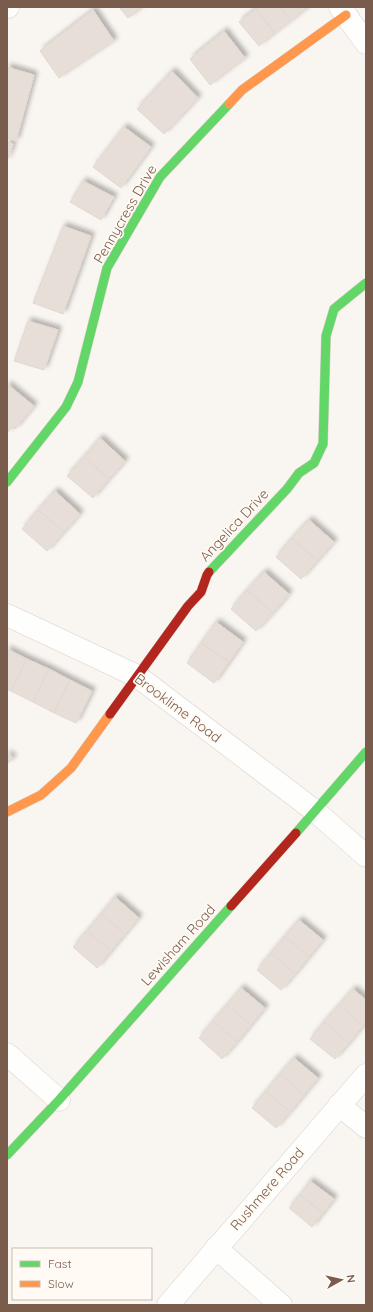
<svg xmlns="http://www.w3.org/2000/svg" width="373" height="1312" viewBox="0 0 373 1312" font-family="Quicksand,sans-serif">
<defs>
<filter id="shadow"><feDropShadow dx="3.5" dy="-3.5" stdDeviation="2" flood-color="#0004"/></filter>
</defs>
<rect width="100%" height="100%" fill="#f9f5f0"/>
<g fill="#e6ded7" stroke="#e2d8d2" filter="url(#shadow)">
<path d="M 119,7 L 142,7 L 128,18 Z"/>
<path d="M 259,7 L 280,7 L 291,21 L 275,33 L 256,9 Z"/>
<path d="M 280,7 L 307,7 L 307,8 L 291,21 Z"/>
<path d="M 256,9 L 275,33 L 259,46 L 239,22 Z"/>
<path d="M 93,10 L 114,41 L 59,78 L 40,51 Z"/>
<path d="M 224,31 L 245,58 L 210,85 L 190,59 Z"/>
<path d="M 7,67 L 34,75 L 16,141 L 7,138 Z"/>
<path d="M 172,71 L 198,98 L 164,134 L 137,109 Z"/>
<path d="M 124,127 L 151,147 L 121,188 L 93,167 Z"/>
<path d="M 7,142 L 13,144 L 7,161 Z"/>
<path d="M 83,181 L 114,197 L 101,220 L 70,202 Z"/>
<path d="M 63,226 L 91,236 L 63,314 L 33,303 Z"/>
<path d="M 28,321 L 58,330 L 44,370 L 14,361 Z"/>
<path d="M 7,384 L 34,406 L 15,429 L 12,427 L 7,433 Z"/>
<path d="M 100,438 L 125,461 L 109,479 L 84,457 Z"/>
<path d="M 84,457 L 109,479 L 93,498 L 67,476 Z"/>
<path d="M 55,491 L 80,514 L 64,532 L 38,510 Z"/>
<path d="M 38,510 L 64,532 L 47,551 L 22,529 Z"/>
<path d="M 309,520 L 334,542 L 317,561 L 292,538 Z"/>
<path d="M 292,538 L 317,561 L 301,579 L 276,557 Z"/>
<path d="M 264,572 L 289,594 L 273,613 L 247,590 Z"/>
<path d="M 247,590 L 273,613 L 256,631 L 231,609 Z"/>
<path d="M 216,622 L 243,642 L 229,662 L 201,643 Z"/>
<path d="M 201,643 L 229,662 L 214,683 L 187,663 Z"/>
<path d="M 7,649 L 27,659 L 11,691 L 7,689 Z"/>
<path d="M 27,659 L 49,669 L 33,702 L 11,691 Z"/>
<path d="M 49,669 L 70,680 L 54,713 L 33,702 Z"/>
<path d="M 70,680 L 92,691 L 76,723 L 54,713 Z"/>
<path d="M 7,753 L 13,758 L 7,764 Z"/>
<path d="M 115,897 L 139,918 L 125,934 L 101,914 Z"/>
<path d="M 101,914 L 125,934 L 111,951 L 87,931 Z"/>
<path d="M 299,920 L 323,940 L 309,957 L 285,936 Z"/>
<path d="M 87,931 L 111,951 L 97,968 L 73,947 Z"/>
<path d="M 285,936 L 309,957 L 295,974 L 271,953 Z"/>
<path d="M 271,953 L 295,974 L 281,990 L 257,970 Z"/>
<path d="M 241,988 L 265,1008 L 251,1025 L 227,1005 Z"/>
<path d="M 353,989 L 366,1000 L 366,1022 L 363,1026 L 339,1005 Z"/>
<path d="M 227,1005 L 251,1025 L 237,1042 L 213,1021 Z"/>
<path d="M 339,1005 L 363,1026 L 349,1043 L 324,1022 Z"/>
<path d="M 213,1021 L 237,1042 L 222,1059 L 199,1038 Z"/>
<path d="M 324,1022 L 349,1043 L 335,1059 L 310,1039 Z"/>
<path d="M 294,1058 L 318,1078 L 304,1095 L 280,1074 Z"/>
<path d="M 280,1074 L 304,1095 L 290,1112 L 266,1091 Z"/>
<path d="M 266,1091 L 290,1112 L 276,1128 L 252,1108 Z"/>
<path d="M 310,1181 L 334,1199 L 323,1213 L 300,1195 Z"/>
<path d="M 300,1195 L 323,1213 L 312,1227 L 289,1208 Z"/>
</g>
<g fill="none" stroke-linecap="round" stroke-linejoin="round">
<g stroke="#d7d1cb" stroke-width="23">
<g id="street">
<path d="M 7,7 L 8,7"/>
<path d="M 340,7 L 366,43"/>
<path d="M 7,615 L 137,676 L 315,811 L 366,856"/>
<path d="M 7,1054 L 59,1100"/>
<path d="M 339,1105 L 366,1127"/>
<path d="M 216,1248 L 281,1305"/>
<path d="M 168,1305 L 366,1075"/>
</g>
</g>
<g stroke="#d9d2cb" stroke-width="10">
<g id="fast">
<path d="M 7,482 L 66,407 L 78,382 L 107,268 L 160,177 L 229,104"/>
<path d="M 209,572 L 287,489 L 299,473 L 314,463 L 323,444 L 326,336 L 334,309 L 366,283"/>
<path d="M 296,833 L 366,752"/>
<path d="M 7,1155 L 59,1100 L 231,906"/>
</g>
</g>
<g stroke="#d9d2cb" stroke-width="10">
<g id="slow">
<path d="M 229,104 L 242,90 L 346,15"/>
<path d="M 7,812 L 41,795 L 71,768 L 110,714"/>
</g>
</g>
<g stroke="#d9d2cb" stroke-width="10">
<g id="jam">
<path d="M 110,714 L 188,606 L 201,592 L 207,575 L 209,572"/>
<path d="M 231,906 L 296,833"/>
</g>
</g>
<use href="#street" stroke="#fefefd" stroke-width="22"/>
<use href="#fast" stroke="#63d668" stroke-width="9"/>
<use href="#slow" stroke="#ff974d" stroke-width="9"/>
<use href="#jam" stroke="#b3261e" stroke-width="9"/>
</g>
<g text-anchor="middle" stroke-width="3.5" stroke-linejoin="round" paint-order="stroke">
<g font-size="14" fill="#7a5c4d" stroke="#fffaf3">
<text transform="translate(125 214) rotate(-60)" y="5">Pennycress Drive</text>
<text transform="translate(234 525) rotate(-47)" y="5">Angelica Drive</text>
<text transform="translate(178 708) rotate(37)" y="5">Brooklime Road</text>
<text transform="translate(178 945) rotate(-48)" y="5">Lewisham Road</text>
<text transform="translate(267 1189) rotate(-49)" y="5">Rushmere Road</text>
</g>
</g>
<rect width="373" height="1312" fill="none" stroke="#7a5c4d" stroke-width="16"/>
<rect x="12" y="1248" width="140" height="52" fill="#fffaf3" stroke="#cabbb1"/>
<rect x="20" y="1261" width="20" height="6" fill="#63d668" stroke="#cabbb1"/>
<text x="48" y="1268" font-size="12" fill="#7a5c4d">Fast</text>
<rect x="20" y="1281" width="20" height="6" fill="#ff974d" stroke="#cabbb1"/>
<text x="48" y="1288" font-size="12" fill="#7a5c4d">Slow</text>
<g transform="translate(341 1280) rotate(82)" stroke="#fffaf3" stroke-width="3" paint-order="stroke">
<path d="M0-3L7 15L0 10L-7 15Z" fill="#7a5c4d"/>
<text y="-6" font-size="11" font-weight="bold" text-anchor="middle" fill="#7a5c4d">N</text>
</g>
</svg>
